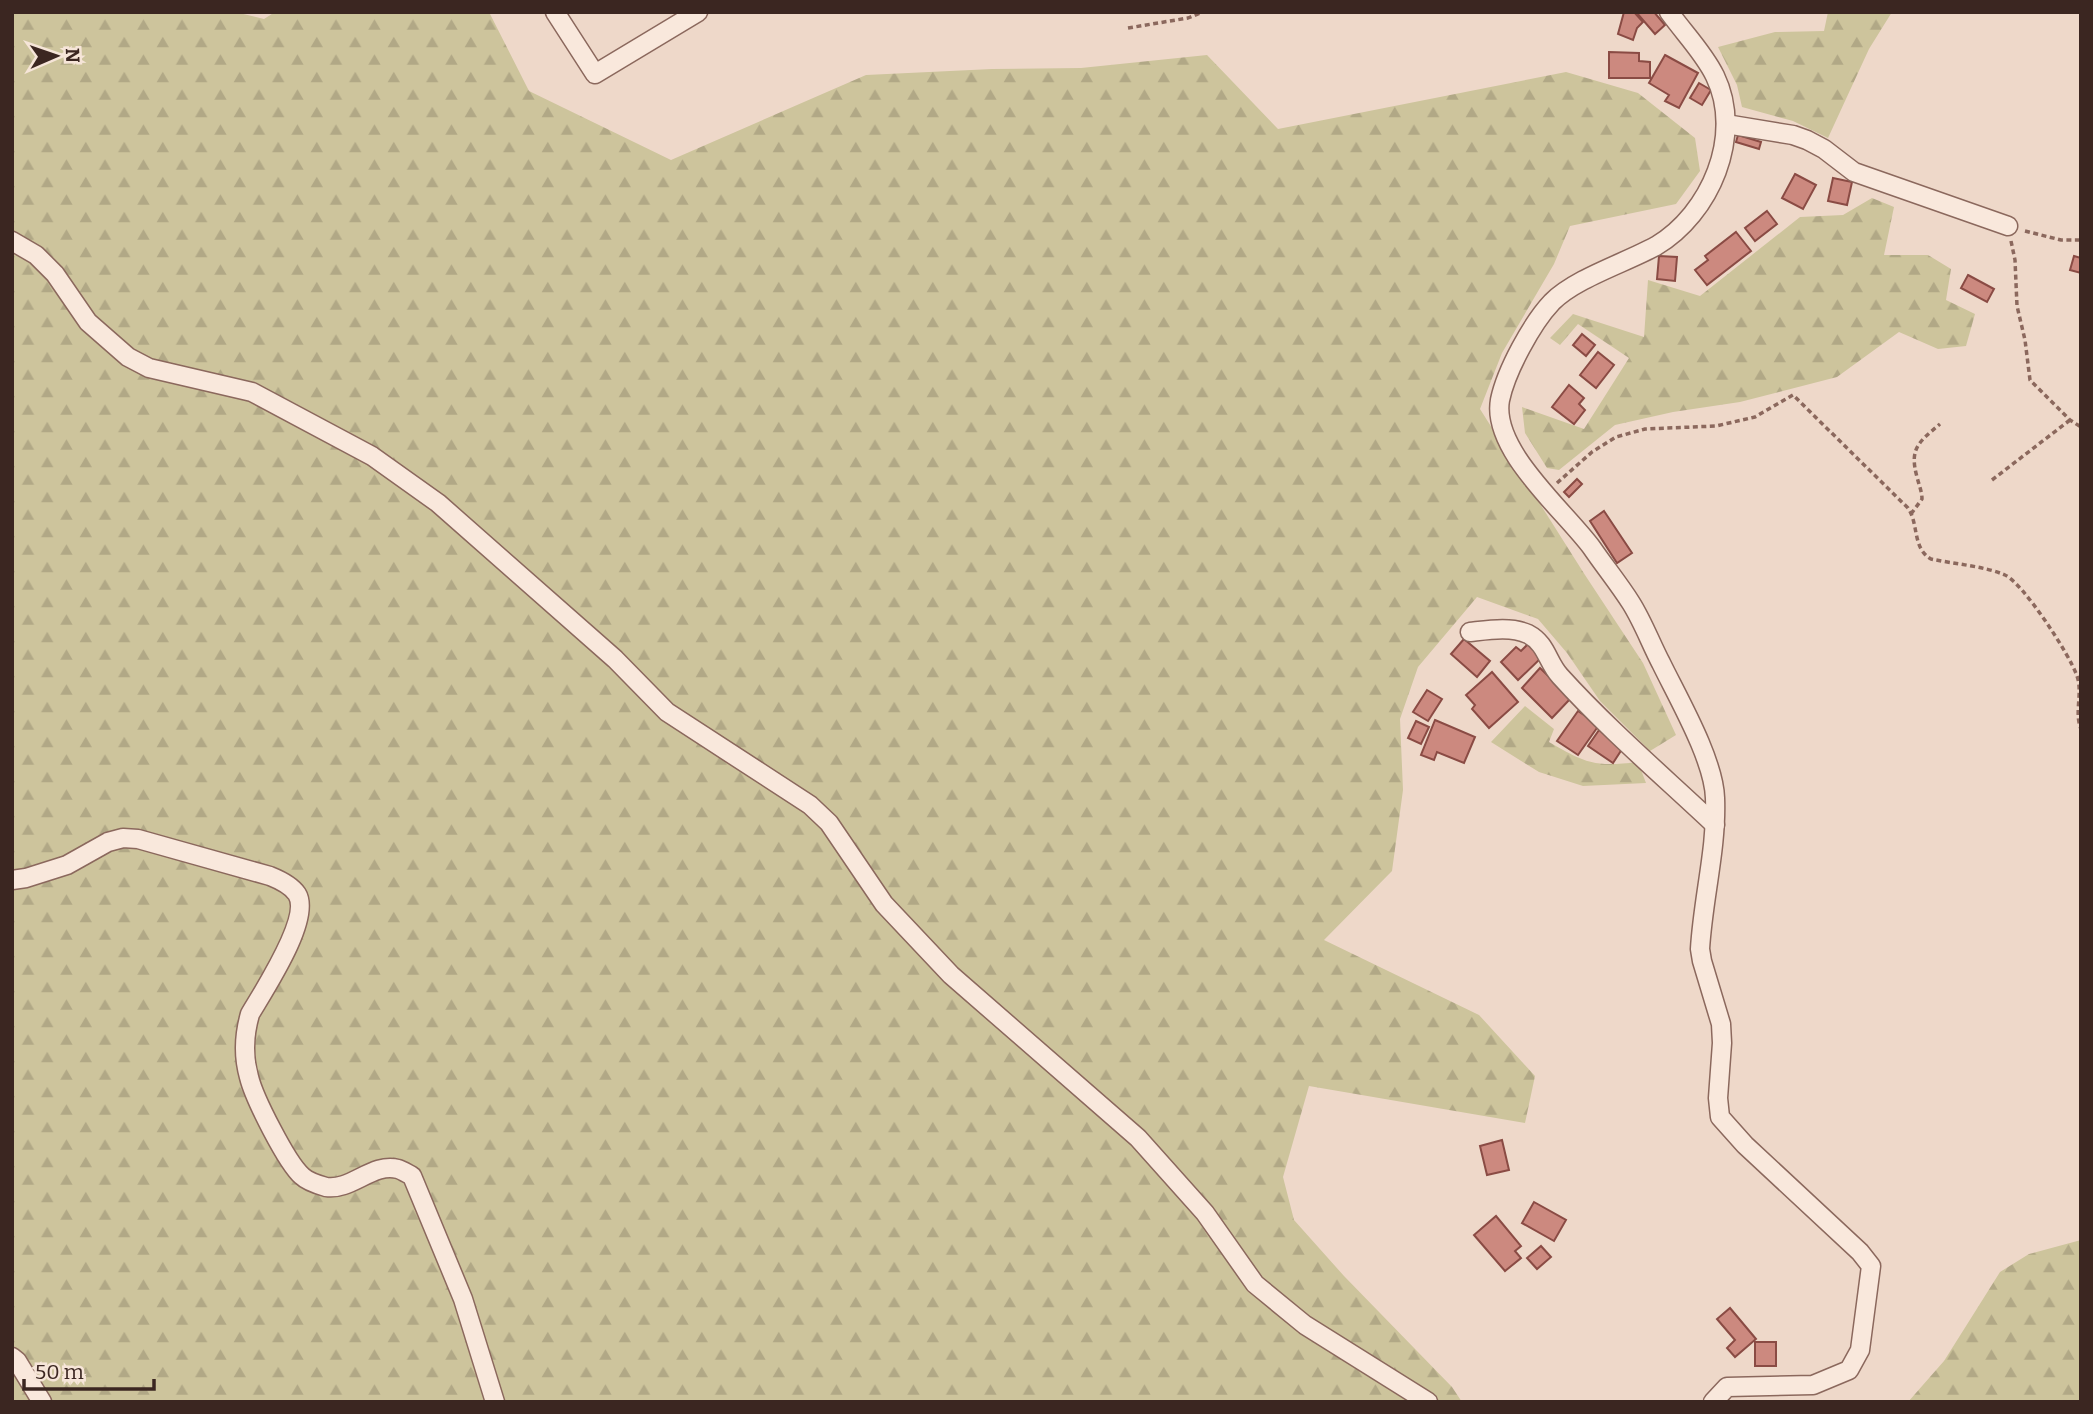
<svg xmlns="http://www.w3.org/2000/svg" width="2093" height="1414" viewBox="0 0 2093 1414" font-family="Bitter,serif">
<defs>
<pattern id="forest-firs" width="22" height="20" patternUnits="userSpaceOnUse" patternTransform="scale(1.75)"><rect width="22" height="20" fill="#cdc49c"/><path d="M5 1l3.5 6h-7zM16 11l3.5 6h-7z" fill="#b1a886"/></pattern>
</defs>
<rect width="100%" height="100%" fill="#eed8c9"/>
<g fill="url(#forest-firs)">
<path d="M 12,12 L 235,12 L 264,19 L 275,12 L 489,12 L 529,91 L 671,160 L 866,75 L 992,69 L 1081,68 L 1207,55 L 1278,129 L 1566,72 L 1638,93 L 1695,138 L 1700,171 L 1676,204 L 1570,226 L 1554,264 L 1502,353 L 1480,409 L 1585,575 L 1643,663 L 1676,735 L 1650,751 L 1600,701 L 1567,653 L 1538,619 L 1477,597 L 1418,667 L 1400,719 L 1403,790 L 1392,871 L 1324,940 L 1479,1015 L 1535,1076 L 1525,1123 L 1309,1086 L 1283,1177 L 1294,1220 L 1344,1276 L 1452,1387 L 1462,1402 L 12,1402 Z"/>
<path d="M 1828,12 L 1892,12 L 1869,49 L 1828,138 L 1793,121 L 1742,107 L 1737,85 L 1718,47 L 1775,32 L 1824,31 Z"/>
<path d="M 1872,198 L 1894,207 L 1884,255 L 1928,255 L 1951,269 L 1946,300 L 1975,314 L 1966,346 L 1938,349 L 1899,332 L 1837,377 L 1740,402 L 1673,412 L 1615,425 L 1559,470 L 1547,468 L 1525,433 L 1522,407 L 1584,429 L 1629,358 L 1578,324 L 1560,345 L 1550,338 L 1573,314 L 1644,337 L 1648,280 L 1700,296 L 1800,217 L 1843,215 Z"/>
<path d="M 1525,706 L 1554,729 L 1549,742 C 1587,764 1595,767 1638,762 L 1646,783 L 1583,786 L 1539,772 L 1491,742 Z"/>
<path d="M 2081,1240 L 2081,1402 L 1908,1402 L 1944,1361 L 2000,1272 L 2029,1254 Z"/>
</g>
<g fill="#cc897f" stroke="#8a4b44" stroke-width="2">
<path d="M 1624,12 L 1634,12 L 1643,22 L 1637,28 L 1633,40 L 1618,34 Z"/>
<path d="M 1636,12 L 1654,12 L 1665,25 L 1655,34 Z"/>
<path d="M 1609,52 L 1639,53 L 1639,61 L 1650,62 L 1650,78 L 1609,78 Z"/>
<path d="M 1665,55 L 1698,73 L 1679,108 L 1665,101 L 1669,95 L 1649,83 Z"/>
<path d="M 1699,83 L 1711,90 L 1702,105 L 1690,98 Z"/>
<path d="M 1738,135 L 1761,142 L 1759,149 L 1736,142 Z"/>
<path d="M 1795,174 L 1816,185 L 1803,209 L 1782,198 Z"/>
<path d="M 1833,178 L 1852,182 L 1847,205 L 1828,201 Z"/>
<path d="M 1767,211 L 1777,224 L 1755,241 L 1745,228 Z"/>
<path d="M 1736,232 L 1751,251 L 1707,285 L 1695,270 L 1708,260 L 1705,256 Z"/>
<path d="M 1659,256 L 1677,257 L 1675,281 L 1657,279 Z"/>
<path d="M 2074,256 L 2081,258 L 2081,273 L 2070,270 Z"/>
<path d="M 1968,275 L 1994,289 L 1987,302 L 1961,288 Z"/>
<path d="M 1582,334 L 1595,345 L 1586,356 L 1573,345 Z"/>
<path d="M 1598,352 L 1614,365 L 1596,388 L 1580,375 Z"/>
<path d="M 1569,385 L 1584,398 L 1579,404 L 1585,410 L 1574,424 L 1552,407 Z"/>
<path d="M 1577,479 L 1582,484 L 1569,497 L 1564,492 Z"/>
<path d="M 1604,511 L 1632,553 L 1617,563 L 1590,521 Z"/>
<path d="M 1464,639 L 1490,661 L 1477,677 L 1451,654 Z"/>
<path d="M 1528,644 L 1541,658 L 1518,680 L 1501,662 L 1516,647 L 1521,651 Z"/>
<path d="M 1540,668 L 1571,698 L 1552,718 L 1522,688 Z"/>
<path d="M 1492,672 L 1518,702 L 1489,728 L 1472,709 L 1475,705 L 1466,695 Z"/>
<path d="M 1427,690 L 1442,699 L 1428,721 L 1413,712 Z"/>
<path d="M 1578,711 L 1599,725 L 1578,755 L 1557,741 Z"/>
<path d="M 1435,720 L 1475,737 L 1464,763 L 1437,752 L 1434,760 L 1421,755 Z"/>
<path d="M 1416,721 L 1429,727 L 1421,744 L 1408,738 Z"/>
<path d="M 1599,730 L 1624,746 L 1613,763 L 1588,746 Z"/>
<path d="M 1502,1140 L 1509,1170 L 1487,1175 L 1480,1146 Z"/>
<path d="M 1534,1202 L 1566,1220 L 1554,1241 L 1522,1223 Z"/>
<path d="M 1496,1216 L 1521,1246 L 1515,1251 L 1521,1258 L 1505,1271 L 1474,1235 Z"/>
<path d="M 1541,1246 L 1551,1257 L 1537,1269 L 1527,1258 Z"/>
<path d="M 1730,1308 L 1756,1339 L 1735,1357 L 1727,1348 L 1735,1340 L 1717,1319 Z"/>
<rect x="1755" y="1342" width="21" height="24"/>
</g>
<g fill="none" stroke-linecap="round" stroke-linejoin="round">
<g stroke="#8b685d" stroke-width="21">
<g id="minor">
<path d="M 555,12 L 595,74 L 698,12"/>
<path d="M 1669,12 C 1684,33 1704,53 1715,76 C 1744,136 1710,214 1656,246 C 1625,263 1576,278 1552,302 C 1532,323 1506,371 1500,400 C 1491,450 1564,510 1592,548 C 1605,567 1619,584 1631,603 C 1643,622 1651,644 1661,663 C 1678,698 1714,760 1715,798 C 1717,848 1703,898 1700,949 L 1702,961 L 1721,1024 L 1722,1043 L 1718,1098 L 1720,1117 L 1745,1145 L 1860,1252 L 1871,1266 L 1860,1350 L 1849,1370 L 1813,1385 L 1727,1387 L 1713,1402"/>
<path d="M 1726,124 L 1793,135 L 1807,140 L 1824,149 L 1854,172 L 2008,226"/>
<path d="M 12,241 L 36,255 L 55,274 L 88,322 L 128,357 L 149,368 L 252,392 L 372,456 L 438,503 L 615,659 L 667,712 L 810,805 L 829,823 L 884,904 L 951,975 L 1138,1138 L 1205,1213 L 1255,1284 L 1305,1325 L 1428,1402"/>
<path d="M 1470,632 C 1488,630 1511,626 1528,634 C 1547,644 1547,662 1560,676 C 1608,729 1663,776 1715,825"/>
<path d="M 12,880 L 26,878 L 67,865 L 108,842 L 123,838 L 138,839 L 270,876 C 280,880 291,885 297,894 C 312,918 264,990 250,1014 C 244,1035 243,1056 249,1077 C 254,1098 287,1163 302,1176 C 307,1181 319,1185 326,1187 C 351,1191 373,1162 398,1169 C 402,1170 408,1174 412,1176 L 463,1299 L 495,1402"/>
<path d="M 12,1357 L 17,1361 L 42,1402"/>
</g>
</g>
<g stroke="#8b685d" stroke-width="3.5" stroke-dasharray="5 3.5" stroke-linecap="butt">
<path d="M 1128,28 L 1188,18 L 1203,12"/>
<path d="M 2025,231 L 2061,240 L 2081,240"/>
<path d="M 2011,241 L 2015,260 L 2017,306 L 2025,340 L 2030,380 L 2070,420 L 2081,427"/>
<path d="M 1992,480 L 2070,420"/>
<path d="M 1557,483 L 1592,452 L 1616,437 L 1645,429 L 1716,426 L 1755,417 L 1793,395 L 1908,508 C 1919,524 1912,548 1931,559 C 1954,564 1984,566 2005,575 C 2023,583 2070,655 2077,676 C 2083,693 2074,713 2081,729"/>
<path d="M 1911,514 L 1922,499 C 1922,492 1919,485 1917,477 C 1909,448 1919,442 1940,424"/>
</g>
<use href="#minor" stroke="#f9e8dc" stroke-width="18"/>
</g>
<rect width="2093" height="1414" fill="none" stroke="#3b2621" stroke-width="28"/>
<g transform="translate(56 56) rotate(88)" stroke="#f6e5d8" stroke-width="5" paint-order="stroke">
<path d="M0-5L12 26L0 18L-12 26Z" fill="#3b2621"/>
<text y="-10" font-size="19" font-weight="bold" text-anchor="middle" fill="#3b2621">N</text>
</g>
<path d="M24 1379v10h130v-10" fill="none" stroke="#3b2621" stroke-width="3.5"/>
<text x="35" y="1379" font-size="21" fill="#3b2621" stroke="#f6e5d8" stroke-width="5" paint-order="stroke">50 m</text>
</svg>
